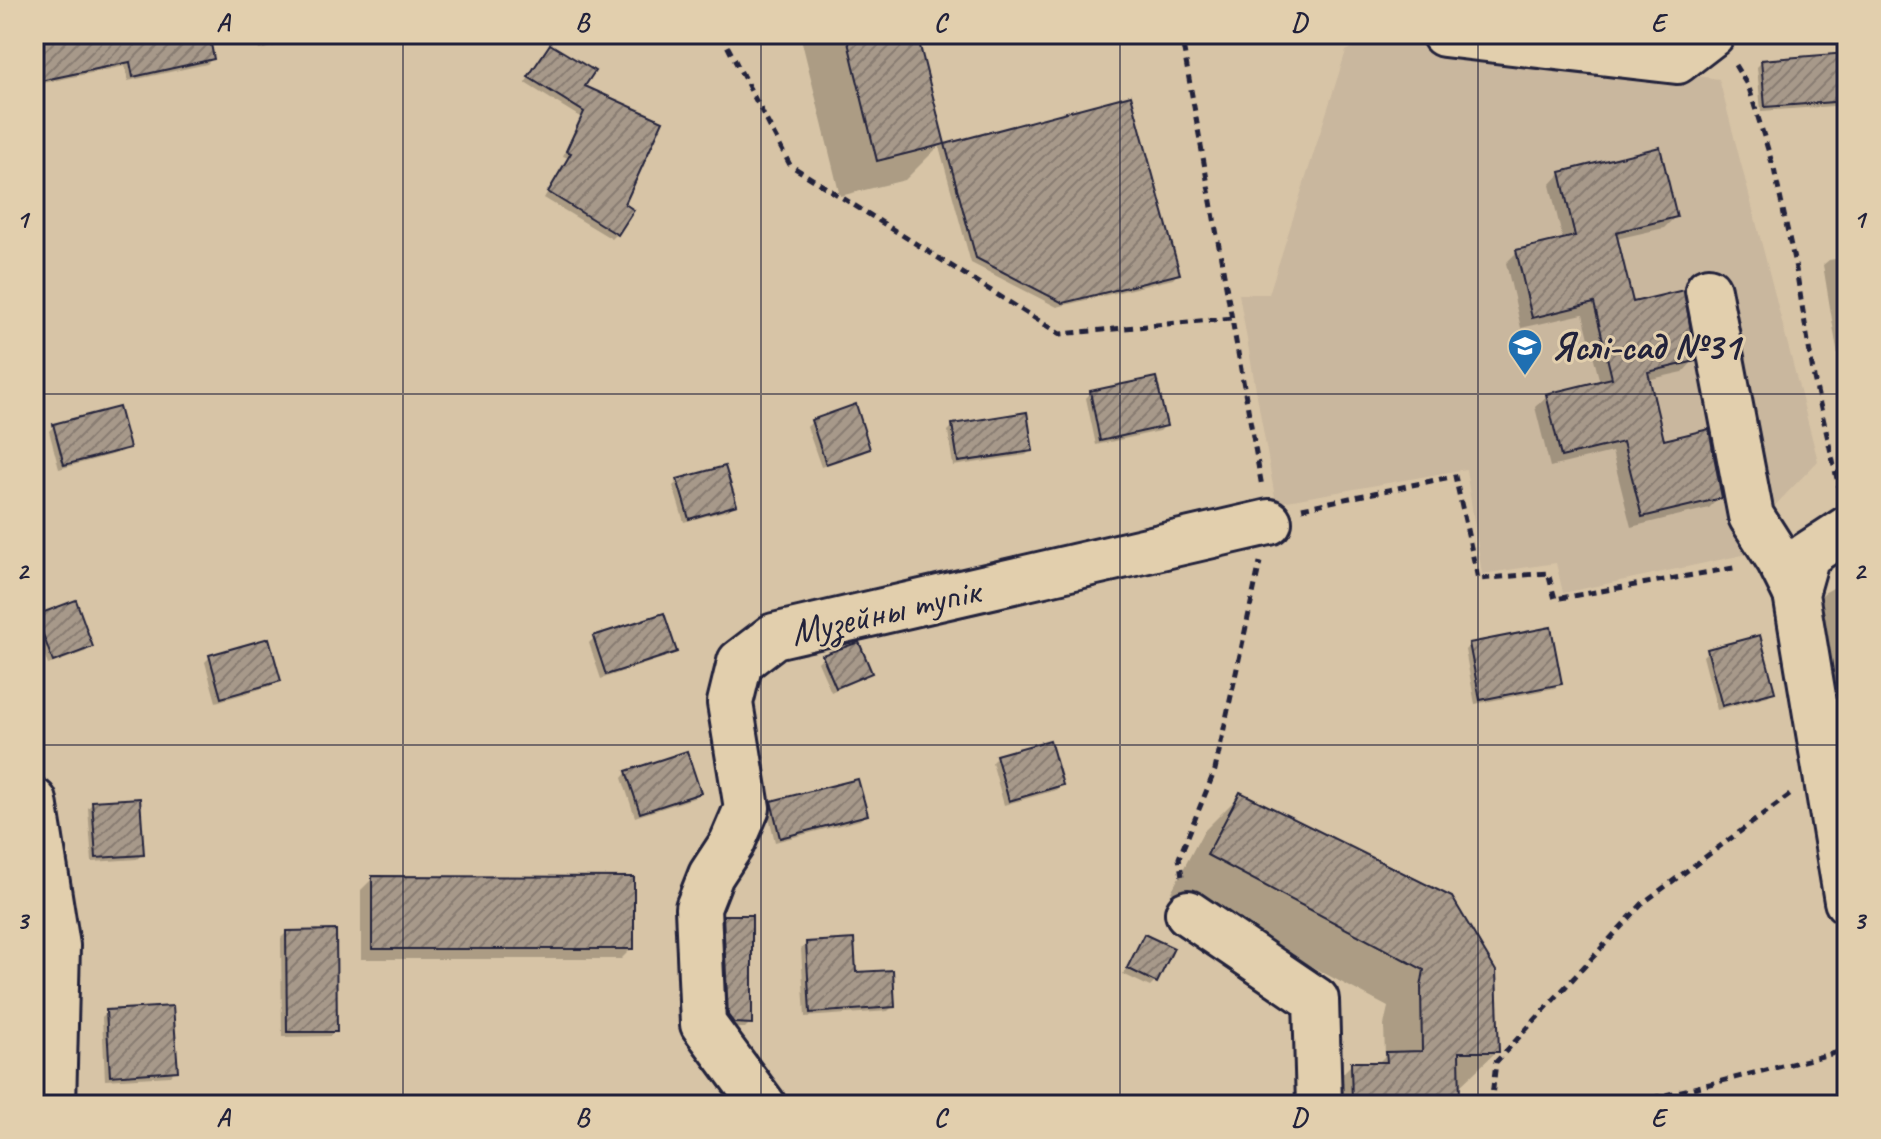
<svg xmlns="http://www.w3.org/2000/svg" width="1881" height="1139" viewBox="0 0 1881 1139" font-family="Caveat,sans-serif">
<defs>
<pattern id="building-hatch" width="6" height="6" patternUnits="userSpaceOnUse" patternTransform="scale(2)"><rect width="6" height="6" fill="#a7998a"/><path d="M-1 1l2-2M0 6l6-6M5 7l2-2" fill="none" stroke="#887c72"/></pattern>
</defs>
<rect width="100%" height="100%" fill="#d7c4a6"/>
<filter id="ink" filterUnits="userSpaceOnUse"><feTurbulence type="fractalNoise" baseFrequency=".0125" numOctaves="2"/><feDisplacementMap in="SourceGraphic" scale="16" xChannelSelector="R" yChannelSelector="G"/><feConvolveMatrix kernelMatrix="1 2 1 2 8 2 1 2 1" color-interpolation-filters="sRGB"/></filter>
<g filter="url(#ink)">
<path fill="#c9b79e" d="M 1369,39 L 1482,46 L 1719,79 L 1818,461 L 1757,524 L 1762,551 L 1563,593 L 1556,563 L 1482,574 L 1466,469 L 1276,503 L 1239,294 L 1269,294 L 1346,51 Z"/>
<g fill="#0003">
<path d="M 34,34 L 207,34 L 212,59 L 207,64 L 128,81 L 125,66 L 34,85 Z"/>
<path d="M 255,34 L 300,34 L 301,35 L 296,41 L 259,50 Z"/>
<path d="M 800,34 L 915,34 L 943,146 L 1130,97 L 1178,273 L 1173,279 L 1057,307 L 971,263 L 939,146 L 905,180 L 840,196 Z"/>
<path d="M 550,46 L 582,87 L 623,205 L 617,234 L 612,239 L 544,198 L 568,158 L 563,156 L 580,117 L 525,83 Z"/>
<path d="M 1847,55 L 1847,105 L 1761,111 L 1757,67 L 1762,62 Z"/>
<path d="M 1561,173 L 1675,217 L 1664,228 L 1616,239 L 1632,304 L 1694,360 L 1683,372 L 1647,380 L 1662,442 L 1720,497 L 1709,508 L 1631,527 L 1612,452 L 1550,467 L 1535,407 L 1547,396 L 1600,383 L 1583,314 L 1521,328 L 1506,263 L 1517,252 L 1563,241 L 1550,185 Z"/>
<path d="M 1847,257 L 1847,411 L 1823,265 L 1829,260 Z"/>
<path d="M 1091,393 L 1165,426 L 1160,431 L 1096,445 L 1086,398 Z"/>
<path d="M 812,422 L 868,448 L 863,453 L 821,467 L 807,427 Z"/>
<path d="M 54,426 L 127,447 L 122,452 L 59,469 L 49,431 Z"/>
<path d="M 953,426 L 1031,450 L 1026,455 L 953,466 L 948,431 Z"/>
<path d="M 678,481 L 735,504 L 729,510 L 684,522 L 673,486 Z"/>
<path d="M 1847,580 L 1847,737 L 1786,632 L 1824,593 Z"/>
<path d="M 37,617 L 91,647 L 85,652 L 48,665 L 34,627 L 34,620 Z"/>
<path d="M 594,638 L 675,651 L 669,656 L 601,679 L 589,643 Z"/>
<path d="M 1470,645 L 1560,683 L 1555,688 L 1475,704 L 1465,650 Z"/>
<path d="M 1708,651 L 1773,691 L 1768,696 L 1717,710 L 1703,656 Z"/>
<path d="M 210,657 L 279,680 L 274,685 L 216,702 L 205,662 Z"/>
<path d="M 823,657 L 869,672 L 864,677 L 831,692 L 818,662 Z"/>
<path d="M 997,757 L 1061,785 L 1056,790 L 1004,805 L 992,762 Z"/>
<path d="M 627,772 L 699,792 L 694,798 L 635,817 L 622,778 Z"/>
<path d="M 1240,795 L 1494,971 L 1497,1051 L 1458,1088 L 1458,1100 L 1453,1105 L 1315,1105 L 1315,1101 L 1352,1064 L 1377,1064 L 1385,1056 L 1384,1025 L 1388,1007 L 1171,892 L 1203,832 Z"/>
<path d="M 93,803 L 142,854 L 137,859 L 92,862 L 88,808 Z"/>
<path d="M 772,803 L 865,815 L 860,820 L 775,842 L 767,808 Z"/>
<path d="M 373,878 L 632,948 L 621,959 L 361,959 L 361,890 Z"/>
<path d="M 724,917 L 750,1023 L 745,1028 L 728,1028 L 723,1021 L 719,922 Z"/>
<path d="M 286,933 L 335,1031 L 330,1036 L 282,1037 L 281,938 Z"/>
<path d="M 1144,936 L 1155,982 L 1150,987 L 1123,974 Z"/>
<path d="M 806,944 L 854,974 L 893,1006 L 888,1011 L 805,1017 L 801,949 Z"/>
<path d="M 107,1012 L 175,1070 L 170,1076 L 105,1080 L 102,1017 Z"/>
<path d="M 1169,1103 L 1170,1105 L 1079,1105 Z"/>
</g>
<g fill="url(#building-hatch)" stroke="#22223b" stroke-width="2">
<path d="M 34,34 L 209,34 L 214,59 L 133,77 L 130,62 L 40,81 L 34,52 Z"/>
<path d="M 846,34 L 917,34 L 945,144 L 877,161 Z"/>
<path d="M 550,44 L 595,71 L 585,86 L 663,121 L 625,204 L 634,210 L 618,235 L 548,192 L 571,153 L 566,151 L 584,112 L 528,77 Z"/>
<path d="M 1847,53 L 1847,101 L 1765,107 L 1761,60 Z"/>
<path d="M 1131,95 L 1180,274 L 1063,303 L 976,258 L 945,144 Z"/>
<path d="M 1660,147 L 1677,217 L 1616,232 L 1633,302 L 1684,290 L 1696,361 L 1648,372 L 1664,440 L 1709,429 L 1722,498 L 1642,517 L 1623,442 L 1561,457 L 1546,394 L 1612,378 L 1594,303 L 1532,318 L 1516,250 L 1575,236 L 1560,172 Z"/>
<path d="M 1156,377 L 1167,426 L 1100,441 L 1090,391 Z"/>
<path d="M 856,404 L 870,449 L 826,464 L 811,420 Z"/>
<path d="M 119,407 L 130,448 L 64,465 L 53,424 Z"/>
<path d="M 1027,412 L 1033,451 L 958,462 L 952,424 Z"/>
<path d="M 725,466 L 737,505 L 689,519 L 677,479 Z"/>
<path d="M 76,600 L 93,647 L 53,662 L 36,615 Z"/>
<path d="M 664,613 L 677,652 L 606,675 L 593,636 Z"/>
<path d="M 1551,627 L 1562,684 L 1480,700 L 1469,643 Z"/>
<path d="M 1760,635 L 1775,692 L 1722,706 L 1707,649 Z"/>
<path d="M 269,638 L 281,681 L 221,698 L 209,655 Z"/>
<path d="M 859,642 L 872,673 L 836,688 L 822,655 Z"/>
<path d="M 1050,740 L 1063,785 L 1009,801 L 996,755 Z"/>
<path d="M 687,751 L 701,793 L 640,813 L 626,771 Z"/>
<path d="M 858,779 L 868,815 L 780,838 L 771,801 Z"/>
<path d="M 1240,792 L 1452,897 L 1496,971 L 1499,1052 L 1459,1052 L 1460,1101 L 1419,1102 L 1419,1105 L 1352,1105 L 1351,1062 L 1387,1062 L 1386,1052 L 1422,1051 L 1421,987 L 1424,970 L 1207,855 Z"/>
<path d="M 140,798 L 144,855 L 96,858 L 92,801 Z"/>
<path d="M 372,876 L 634,877 L 634,949 L 372,949 Z"/>
<path d="M 723,915 L 752,915 L 752,1024 L 734,1023 L 728,1015 Z"/>
<path d="M 336,930 L 337,1032 L 287,1032 L 286,931 Z"/>
<path d="M 1144,934 L 1174,948 L 1157,983 L 1127,968 Z"/>
<path d="M 854,939 L 856,972 L 893,970 L 895,1007 L 810,1013 L 806,942 Z"/>
<path d="M 173,1006 L 178,1071 L 110,1076 L 106,1010 Z"/>
</g>
<g fill="none" stroke-linecap="round" stroke-linejoin="round">
<g stroke="#22223b" stroke-width="50">
<g id="minor">
<path d="M 1444,34 L 1677,61 L 1712,34"/>
<path d="M 1708,290 L 1751,516 L 1779,560 L 1796,594"/>
<path d="M 1847,529 L 1807,555 L 1796,594 L 1847,901"/>
<path d="M 34,801 L 57,946 L 53,1105"/>
<path d="M 1188,913 L 1316,1000 L 1319,1105"/>
<path d="M 763,1105 L 703,1024 L 698,908 L 711,875 L 732,843 L 747,808 L 730,703 L 740,662 L 774,636 L 1269,522"/>
</g>
</g>
<g stroke="#22223b" stroke-width="5" stroke-dasharray="8 6" stroke-linecap="butt">
<path d="M 721,34 L 790,165 L 1060,334 L 1232,318"/>
<path d="M 1181,34 L 1262,487"/>
<path d="M 1735,65 L 1749,88 L 1774,169 L 1796,269 L 1814,378 L 1840,492"/>
<path d="M 1302,508 L 1455,476 L 1478,579 L 1548,573 L 1555,599 L 1739,567"/>
<path d="M 1182,876 L 1179,858 L 1215,770 L 1260,562"/>
<path d="M 1491,1105 L 1496,1062 L 1643,903 L 1791,794"/>
<path d="M 1625,1105 L 1847,1050"/>
</g>
<use href="#minor" stroke="#e2cfad" stroke-width="44"/>
</g>
</g>
<path fill="none" stroke="#22223b" stroke-width="2" stroke-opacity="0.55" d="M 403,34 L 403,1105M 761,34 L 761,1105M 1120,34 L 1120,1105M 1478,34 L 1478,1105M 34,394 L 1847,394M 34,745 L 1847,745"/>
<defs>
<g id="school-pin" transform="scale(1.8)"><path d="M0 17L-7.5 6A9.5 9.5 0 1 1 7.5 6Z" fill="#1f6fb2" stroke="#e2cfad"/><path d="M0-5L7-2L0 1L-7-2ZM-4 1L0 2.5L4 1V4Q0 6-4 4Z" fill="#fff"/></g>
</defs>
<g fill-rule="evenodd">
<use href="#school-pin" x="1525" y="346"/>
</g>
<g text-anchor="middle" stroke-width="6" stroke-linejoin="round" paint-order="stroke">
<g font-size="38" font-weight="bold" fill="#22223b" stroke="#e2cfad" text-anchor="start">
<text x="1551" y="359">Яслі-сад №31</text>
</g>
<g font-size="38" fill="#22223b" stroke="#e2cfad">
<text transform="translate(885 611) rotate(-13)" y="13">Музейны тупік</text>
</g>
</g>
<rect width="1881" height="1139" fill="none" stroke="#e2cfad" stroke-width="88"/>
<rect x="44" y="44" width="1793" height="1051" fill="none" stroke="#22223b" stroke-width="3"/>
<g font-size="26" text-anchor="middle" font-weight="bold" fill="#22223b">
<text x="223" y="31">A</text>
<text x="582" y="31">B</text>
<text x="940" y="31">C</text>
<text x="1299" y="31">D</text>
<text x="1658" y="31">E</text>
<text x="22" y="228">1</text>
<text x="1859" y="228">1</text>
<text x="22" y="579">2</text>
<text x="1859" y="579">2</text>
<text x="22" y="929">3</text>
<text x="1859" y="929">3</text>
<text x="223" y="1126">A</text>
<text x="582" y="1126">B</text>
<text x="940" y="1126">C</text>
<text x="1299" y="1126">D</text>
<text x="1658" y="1126">E</text>
</g>
</svg>
